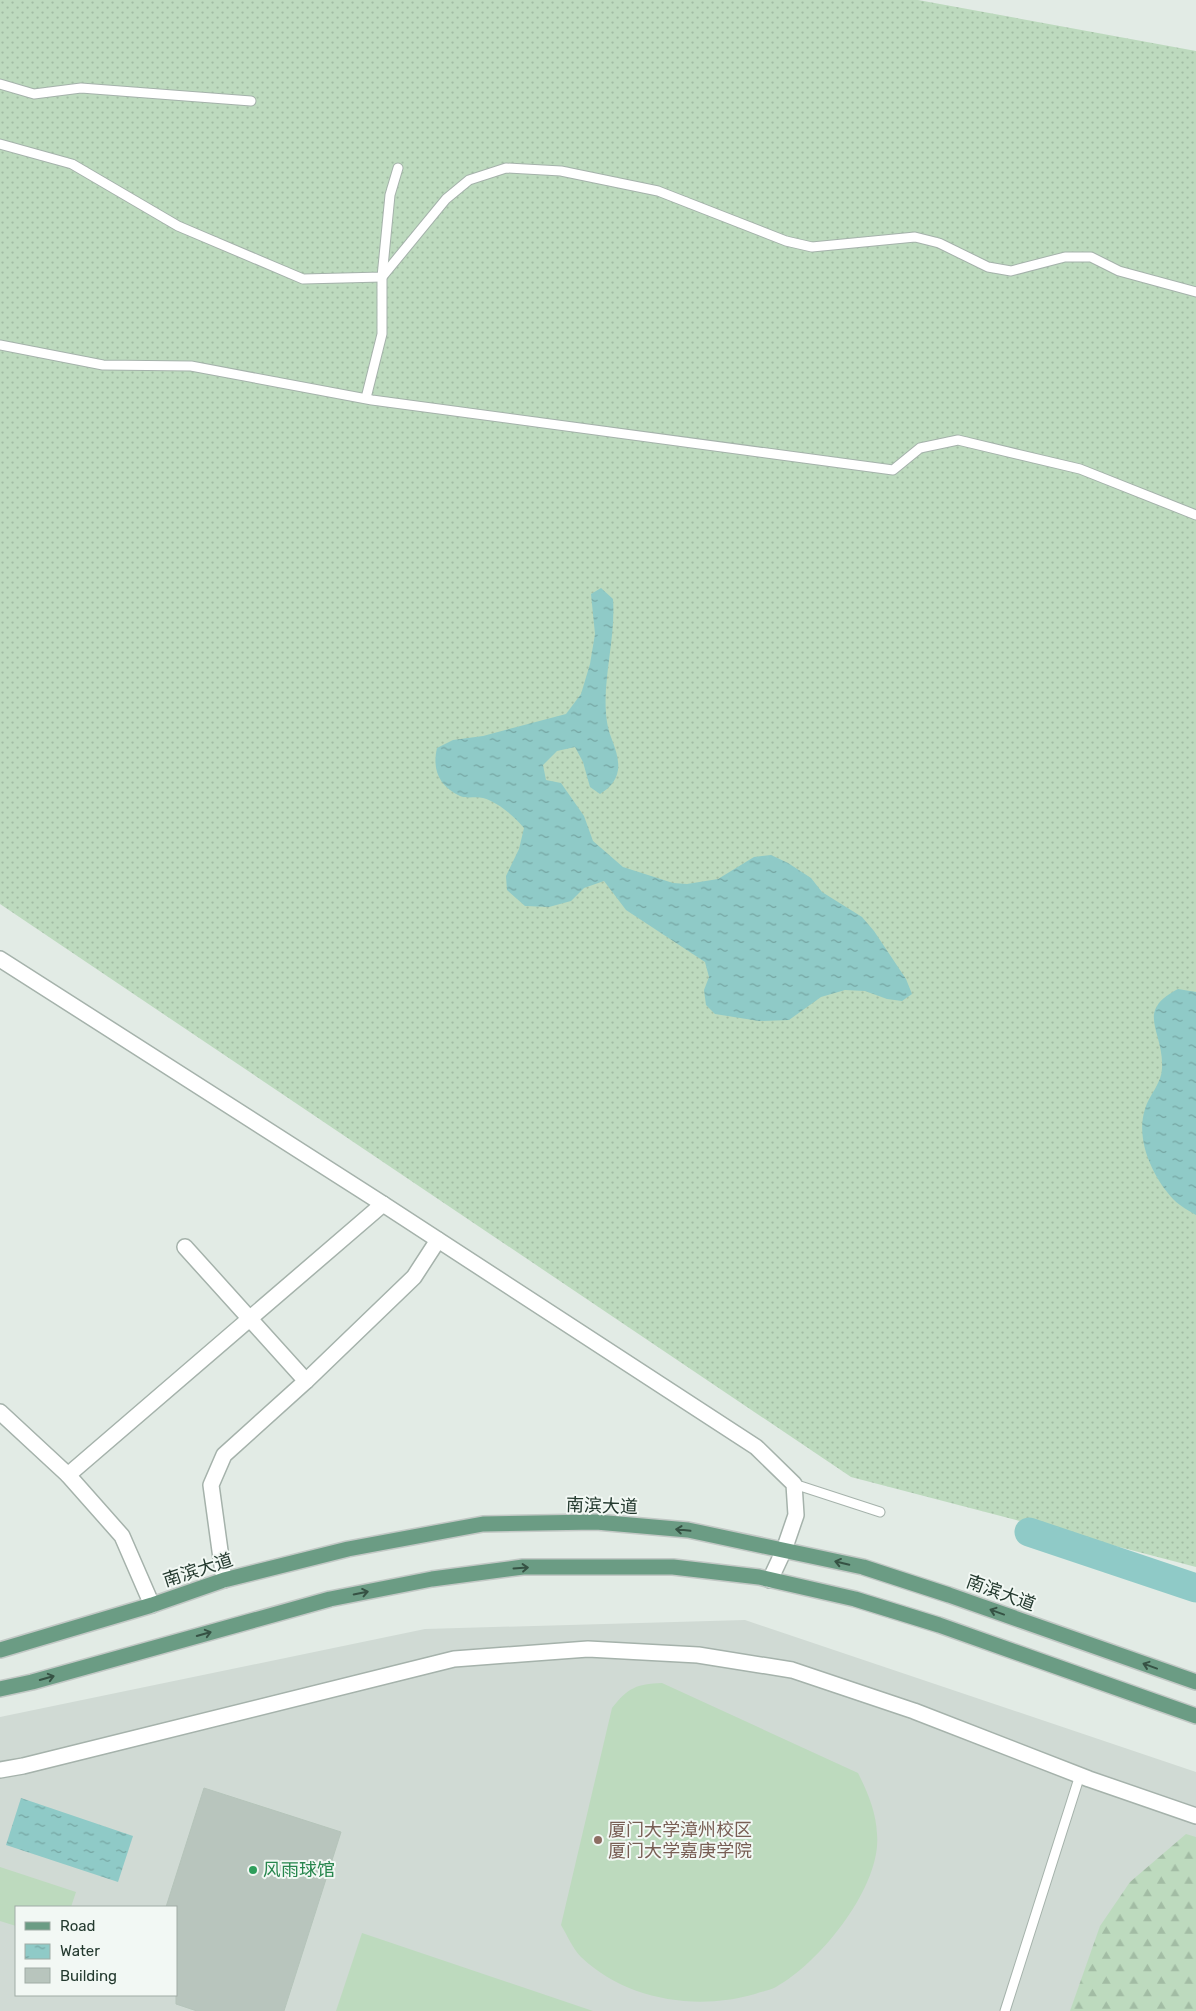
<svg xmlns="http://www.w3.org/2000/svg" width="1196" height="2011" viewBox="0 0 1196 2011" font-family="Rubik,'Noto Sans SC',sans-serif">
<defs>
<pattern id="grass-dots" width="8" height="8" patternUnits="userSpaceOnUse" patternTransform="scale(1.25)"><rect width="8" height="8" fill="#bddabe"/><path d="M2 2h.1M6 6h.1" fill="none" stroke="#a2bca4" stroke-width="1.8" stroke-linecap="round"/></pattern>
<pattern id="forest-firs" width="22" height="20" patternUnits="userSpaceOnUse" patternTransform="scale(1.25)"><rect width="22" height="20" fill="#bddabe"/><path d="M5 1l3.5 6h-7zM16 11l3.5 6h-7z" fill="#a2bca4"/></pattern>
<pattern id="water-ripples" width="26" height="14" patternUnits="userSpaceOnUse" patternTransform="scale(1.25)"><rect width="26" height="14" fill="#8fcac7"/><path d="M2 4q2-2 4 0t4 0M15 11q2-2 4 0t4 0" fill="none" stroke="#75a5a2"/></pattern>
</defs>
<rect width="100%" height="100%" fill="#e2ebe5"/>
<path fill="#d0dad4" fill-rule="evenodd" d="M 745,1620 L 1196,1772 L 1196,2011 L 0,2011 L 0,1717 L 425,1629 ZM 16,1907 L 176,1907 L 176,1995 L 16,1995 Z"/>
<path fill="url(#grass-dots)" d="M 0,0 L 918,0 L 1196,51 L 1196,1567 L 851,1477 L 0,904 Z"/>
<path fill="url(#forest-firs)" d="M 1186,1834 L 1196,1837 L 1196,2011 L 1070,2011 L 1100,1926 L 1130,1882 Z"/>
<g fill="#bddabe">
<path d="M 662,1683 L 858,1773 C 868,1793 876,1812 877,1834 C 882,1886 820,1963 776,1987 C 770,1990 761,1992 755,1994 C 696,2011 626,2000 581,1957 C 573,1949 567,1935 561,1925 L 612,1708 C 628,1688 636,1684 662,1683 Z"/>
<path d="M 0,1867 L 76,1892 L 71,1907 L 16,1907 L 16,1926 L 0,1921 Z"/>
<path d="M 362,1933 L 593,2011 L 336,2011 Z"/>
</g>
<g fill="url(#water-ripples)">
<path d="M 601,588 L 613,599 C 616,640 601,683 607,722 C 609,738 620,752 618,770 C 616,782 609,788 600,794 L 590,787 L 583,762 L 575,747 L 557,751 L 543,765 L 546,780 L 561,783 L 584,816 L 593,841 L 623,867 L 673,883 L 687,884 L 718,879 L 754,857 L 771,855 L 788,863 L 811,878 L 822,892 L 862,917 L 874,931 L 906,979 L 912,994 L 902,1001 L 887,999 L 865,991 L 845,990 L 821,997 L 789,1020 L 759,1021 L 715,1014 L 706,1005 L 704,990 L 709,977 L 705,962 L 626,910 L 604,881 L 584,888 L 571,901 L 549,907 L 525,906 L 507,890 L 506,876 L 519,849 L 524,828 C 515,817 498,802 483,798 C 476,796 467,799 460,796 C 439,786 432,770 437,748 L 453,740 L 483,736 L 566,714 L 581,694 L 590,664 L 595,634 L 591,594 Z"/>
<path d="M 1178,989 L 1196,992 L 1196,1215 C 1189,1211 1180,1206 1174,1200 C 1153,1178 1135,1140 1145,1109 C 1149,1095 1162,1083 1162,1068 C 1164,1030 1134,1012 1178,989 Z"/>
<path d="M 21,1798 L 133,1836 L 118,1882 L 6,1845 Z"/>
</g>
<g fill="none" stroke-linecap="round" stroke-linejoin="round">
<path stroke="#8fcac7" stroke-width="29" d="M 1029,1532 L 1196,1588"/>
</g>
<path fill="#b8c5bd" stroke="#b5c4ba" d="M 204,1788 L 341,1832 L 284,2011 L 197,2011 L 176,2004 L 176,1907 L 166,1907 Z"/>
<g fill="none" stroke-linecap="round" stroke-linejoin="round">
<g stroke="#a5b2ab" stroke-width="11">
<g id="service">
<path d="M 0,84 L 34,94 L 81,88 L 251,101"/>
<path d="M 0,144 L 72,164 L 178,226 L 303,279 L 382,277 L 446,199 L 469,180 L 506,168 L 561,171 L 658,191 L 786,241 L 812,247 L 915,237 L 939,243 L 988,267 L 1011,271 L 1065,257 L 1091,257 L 1119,271 L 1196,292"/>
<path d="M 0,345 L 103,365 L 191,366 L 372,400 L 893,470 L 920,448 L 958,440 L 1080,469 L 1196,515"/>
<path d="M 366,398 L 382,334 L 382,277 L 390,195 L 398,168"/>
<path d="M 794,1484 L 880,1512"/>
<path d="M 1005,2011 L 1080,1775"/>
</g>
</g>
<g stroke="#a5b2ab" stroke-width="18">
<g id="minor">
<path d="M 0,959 L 383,1204 L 756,1447 L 794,1484 L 796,1515 L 784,1550 L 770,1580"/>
<path d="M 185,1247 L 306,1381"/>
<path d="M 0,1412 L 68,1475 L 122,1536 L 152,1605"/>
<path d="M 68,1475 L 383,1204"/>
<path d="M 224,1580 L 211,1485 L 224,1455 L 306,1381 L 414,1277 L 438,1240"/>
</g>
</g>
<g stroke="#a5b2ab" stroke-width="18">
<path id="tertiary" d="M 0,1770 L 23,1766 L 454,1659 L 588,1649 L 698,1655 L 792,1670 L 914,1711 L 1089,1779 L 1196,1816"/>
</g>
<g stroke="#c2c8c5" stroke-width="18">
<g id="primary">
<path d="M 0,1650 L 152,1605 L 224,1580 L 348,1549 L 483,1524 L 596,1522 L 688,1530 L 863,1567 L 949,1595 L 1196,1682"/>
<path d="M 0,1689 L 32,1682 L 330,1599 L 432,1579 L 523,1567 L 673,1567 L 759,1577 L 855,1599 L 939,1625 L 1196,1716"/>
</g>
</g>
<use href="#service" stroke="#fff" stroke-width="9"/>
<use href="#minor" stroke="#fff" stroke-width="15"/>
<use href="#tertiary" stroke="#fff" stroke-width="15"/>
<use href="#primary" stroke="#6b9c84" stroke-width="15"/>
</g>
<defs><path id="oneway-shaft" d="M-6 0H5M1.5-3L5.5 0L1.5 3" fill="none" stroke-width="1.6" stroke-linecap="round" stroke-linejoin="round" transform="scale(1.25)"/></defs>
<g stroke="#365244">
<use href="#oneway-shaft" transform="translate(683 1530) rotate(-174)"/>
<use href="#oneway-shaft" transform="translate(842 1563) rotate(-167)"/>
<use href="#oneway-shaft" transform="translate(521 1568) rotate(-4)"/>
<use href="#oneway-shaft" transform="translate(361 1593) rotate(-11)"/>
<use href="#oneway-shaft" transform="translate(997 1612) rotate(-160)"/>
<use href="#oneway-shaft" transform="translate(204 1634) rotate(-16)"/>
<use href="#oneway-shaft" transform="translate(1150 1666) rotate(-160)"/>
<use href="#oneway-shaft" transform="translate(47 1678) rotate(-16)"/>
</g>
<circle fill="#8d6e63" stroke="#f2f8f4" stroke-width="2" cx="598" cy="1840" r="5"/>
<circle fill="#2e9e5b" stroke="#f2f8f4" stroke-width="2" cx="253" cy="1870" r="5"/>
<g text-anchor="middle" stroke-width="4" stroke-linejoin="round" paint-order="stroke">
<g font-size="18" fill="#243a2f" stroke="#f2f8f4">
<text transform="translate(602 1506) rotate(2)" y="6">南滨大道</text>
<text transform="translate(198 1570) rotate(-18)" y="6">南滨大道</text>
<text transform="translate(1001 1593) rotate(20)" y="6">南滨大道</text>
</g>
<g font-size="18" fill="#785e54" stroke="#f2f8f4" text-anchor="start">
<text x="608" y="1836">厦门大学漳州校区<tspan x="608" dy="21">厦门大学嘉庚学院</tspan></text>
</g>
<g font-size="18" fill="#27864d" stroke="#f2f8f4" text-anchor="start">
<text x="263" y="1876">风雨球馆</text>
</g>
</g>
<rect x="15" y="1906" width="162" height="90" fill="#f2f8f4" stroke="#a0aca5"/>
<rect x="25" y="1922" width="25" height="8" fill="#6b9c84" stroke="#a0aca5"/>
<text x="60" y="1931" font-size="15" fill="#243a2f">Road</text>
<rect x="25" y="1944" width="25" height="15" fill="url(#water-ripples)" stroke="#a0aca5"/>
<text x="60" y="1956" font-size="15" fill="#243a2f">Water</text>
<rect x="25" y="1968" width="25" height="15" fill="#b8c5bd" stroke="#a0aca5"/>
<text x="60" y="1981" font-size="15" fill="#243a2f">Building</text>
</svg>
